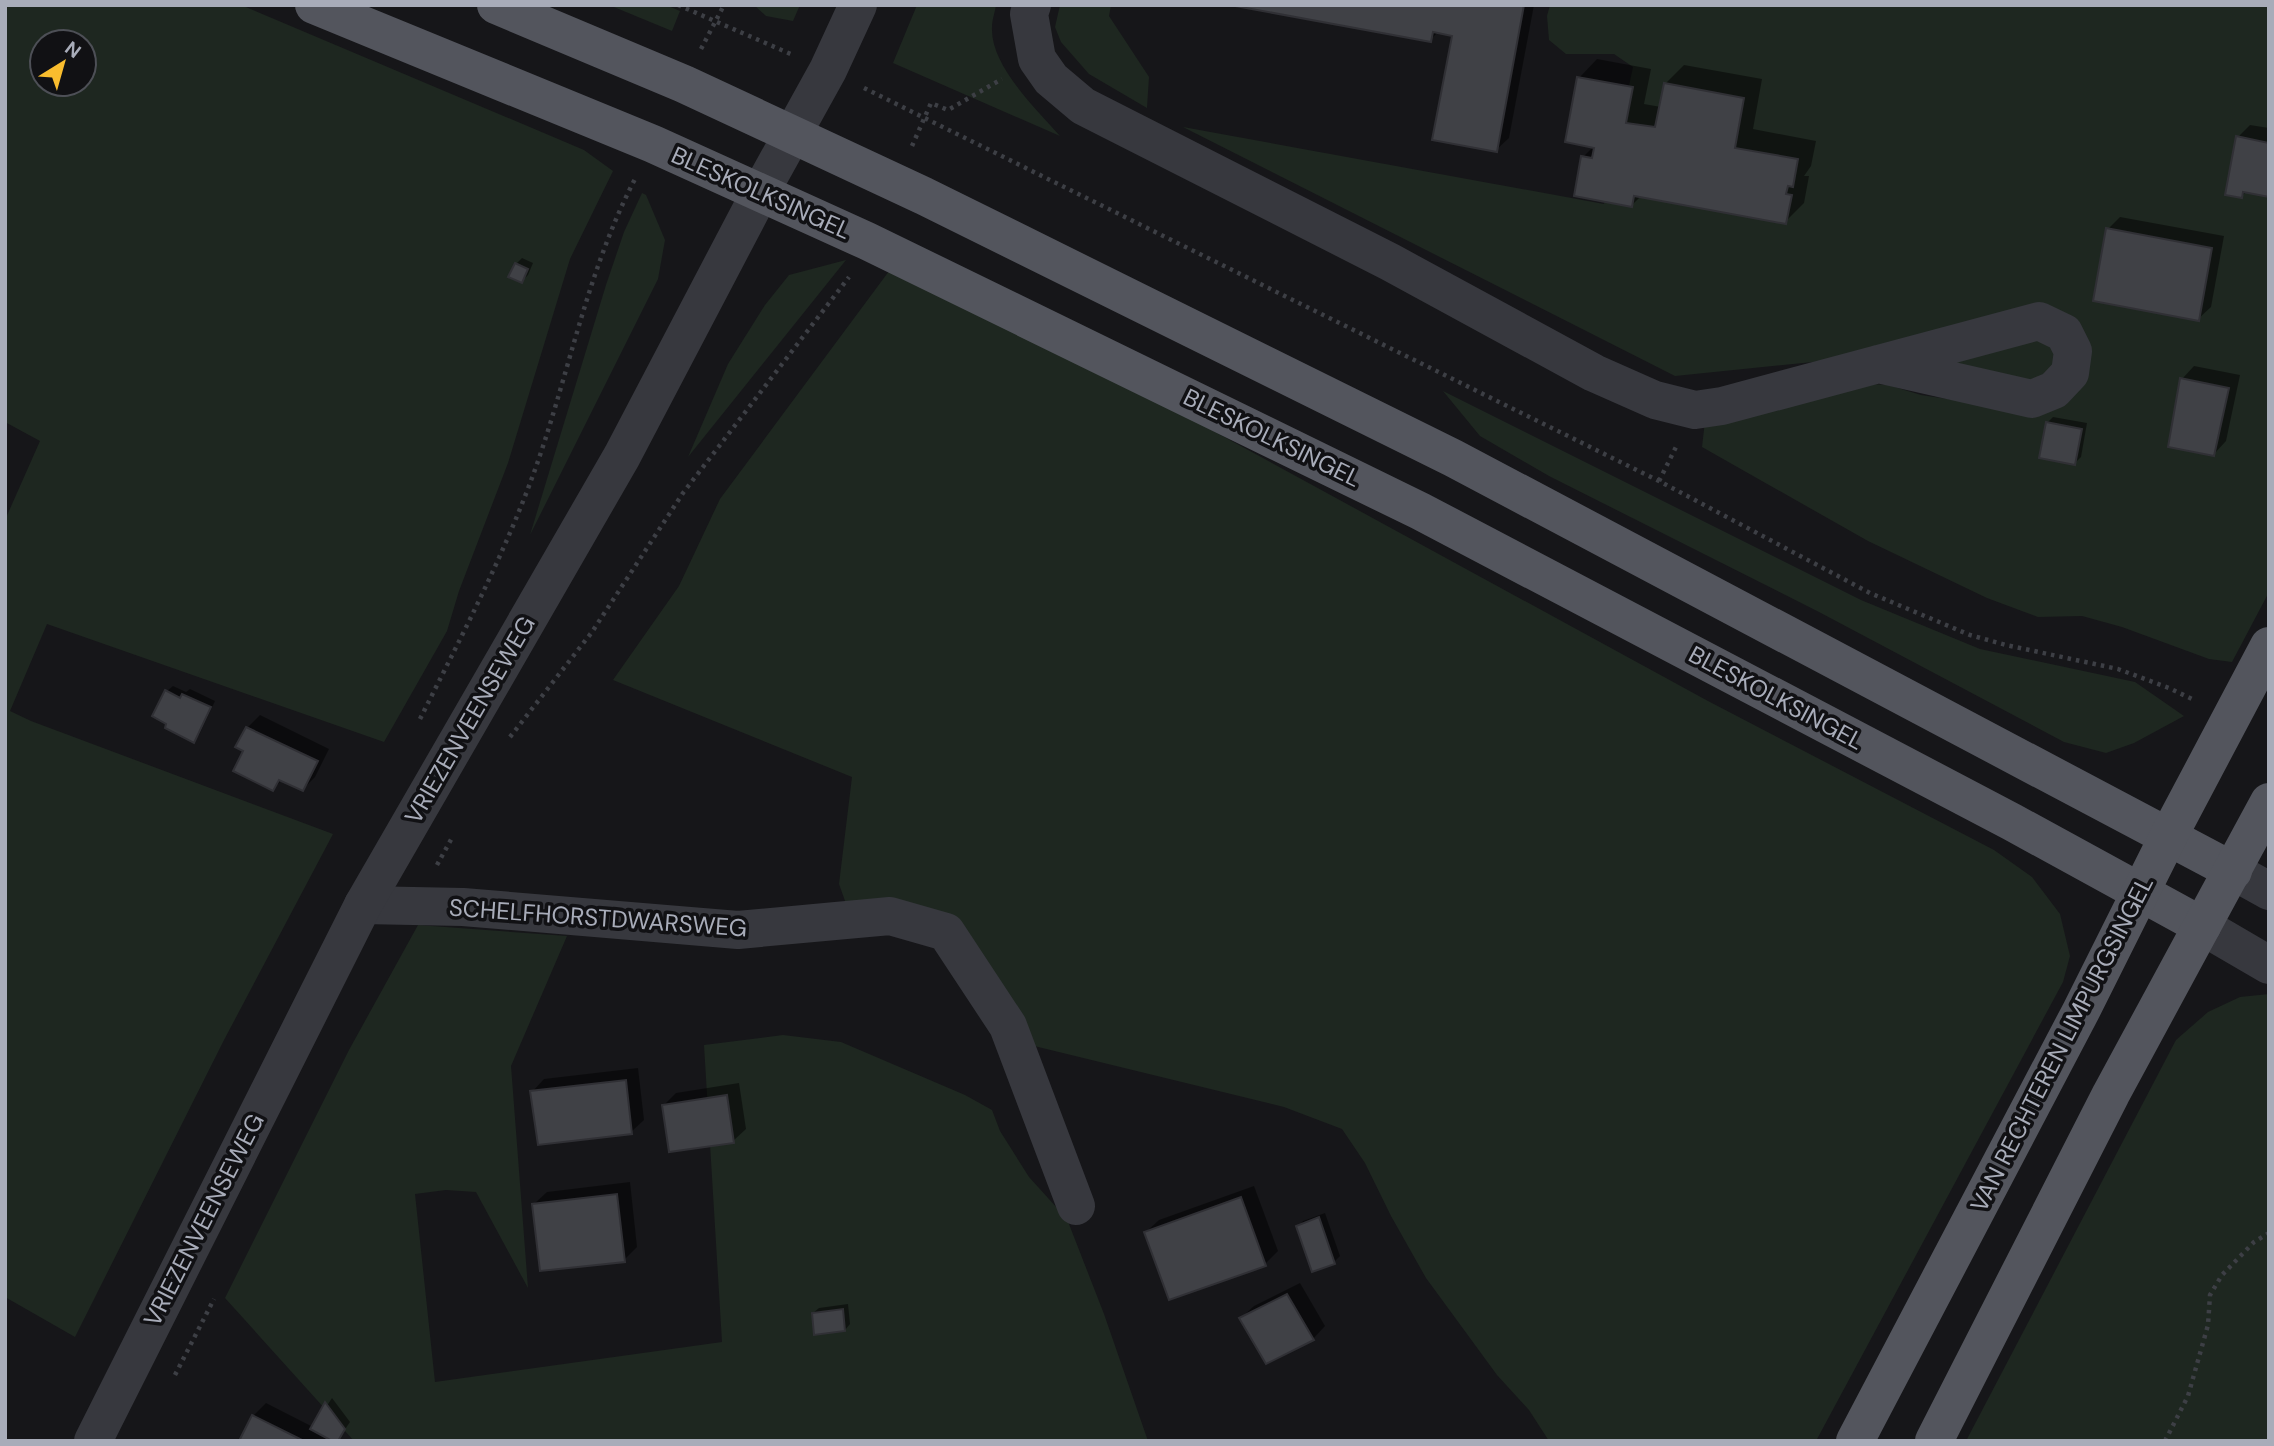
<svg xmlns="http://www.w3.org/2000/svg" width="2274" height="1446" viewBox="0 0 2274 1446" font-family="'DM Sans',sans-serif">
<rect width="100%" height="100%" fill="#161619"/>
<g fill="#1e2720" fill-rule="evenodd">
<path d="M 5,5 L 241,5 L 584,150 L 613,171 L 570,259 L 508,463 L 459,591 L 447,631 L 384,742 L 47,624 L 10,711 L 31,721 L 333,834 L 224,1040 L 75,1337 L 5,1297 L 5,520 L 40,441 L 5,422 ZM 42,42 L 84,42 L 84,84 L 42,84 Z"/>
<path d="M 609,5 L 666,5 L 680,11 L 672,31 Z"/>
<path d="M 754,5 L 800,5 L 793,21 L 766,16 Z"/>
<path d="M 917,5 L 996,5 C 995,12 992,20 992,27 C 990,65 1036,109 1060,136 L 893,63 Z"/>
<path d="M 1060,5 L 1111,5 L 1109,16 L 1149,77 L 1147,108 L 1089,74 L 1061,42 L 1055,27 Z"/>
<path d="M 1550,5 L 2269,5 L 2269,592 L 2232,662 L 2209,659 L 2122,627 L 2082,616 L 2038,617 L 1987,598 L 1868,541 L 1702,447 L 1705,421 L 1855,383 L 1888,385 L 1921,395 L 1988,405 L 2050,408 L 2075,324 L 1823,361 L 1675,376 L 1183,127 L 1604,204 L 1633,67 L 1614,54 L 1566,54 L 1549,40 L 1547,16 Z"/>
<path d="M 642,193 L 646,195 L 665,240 L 658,279 L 530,535 L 606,285 L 624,232 Z"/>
<path d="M 898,259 L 1708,701 L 1994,850 L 2032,877 L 2060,914 L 2070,956 L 2063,982 L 1816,1441 L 1549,1441 L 1529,1410 L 1497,1375 L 1426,1278 L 1391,1216 L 1365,1163 L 1342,1129 L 1284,1107 L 1026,1044 L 953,936 L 855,929 L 839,884 L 852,777 L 613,680 L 679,586 L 720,499 Z"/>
<path d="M 846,260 L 688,457 L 728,364 L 765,305 L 789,275 Z"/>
<path d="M 2031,335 L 2052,344 L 2057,362 L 2036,382 L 1929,360 Z"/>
<path d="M 1443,391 L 1861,600 L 1980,649 L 2135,682 L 2184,716 L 2134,743 L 2106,753 L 2064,742 L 1819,612 L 1549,476 L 1480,436 Z"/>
<path d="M 418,925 L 567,936 L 511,1066 L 528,1288 L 476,1192 L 446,1190 L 415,1194 L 435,1382 L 722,1342 L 704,1045 L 783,1035 L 841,1042 L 965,1095 L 992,1110 L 1000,1131 L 1029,1177 L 1067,1219 L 1104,1314 L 1148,1441 L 354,1441 L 225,1298 L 349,1050 Z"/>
<path d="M 2269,994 L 2269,1441 L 1966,1441 L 2176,1040 L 2208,1012 L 2240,997 Z"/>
</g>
<g fill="#0007">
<path d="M 1240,5 L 1534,5 L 1509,138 L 1496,150 L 1454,34 L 1439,31 L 1430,40 Z"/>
<path d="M 1597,59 L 1651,69 L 1644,104 L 1661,107 L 1665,84 L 1684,65 L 1762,79 L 1753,129 L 1816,141 L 1811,166 L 1804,176 L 1809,176 L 1804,203 L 1785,222 L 1642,195 L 1632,205 L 1583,157 L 1594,146 L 1579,78 Z"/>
<path d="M 2250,125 L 2269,128 L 2269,195 L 2247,191 L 2242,196 L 2238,137 Z"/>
<path d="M 2120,217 L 2224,236 L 2211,307 L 2198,319 L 2108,229 Z"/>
<path d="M 522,258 L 533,263 L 528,275 L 522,281 L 516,264 Z"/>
<path d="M 2194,366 L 2240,375 L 2226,441 L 2214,454 L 2182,379 Z"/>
<path d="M 2053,417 L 2087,423 L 2081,457 L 2075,463 L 2047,423 Z"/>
<path d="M 173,686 L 186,692 L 190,689 L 215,701 L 199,735 L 193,741 L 167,691 Z"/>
<path d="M 260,715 L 329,749 L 315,777 L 303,789 L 282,780 L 273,789 L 245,750 L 247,728 Z"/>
<path d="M 638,1068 L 644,1120 L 631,1132 L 532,1092 L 544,1079 Z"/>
<path d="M 739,1083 L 746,1129 L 733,1141 L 664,1105 L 676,1093 Z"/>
<path d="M 630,1182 L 637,1247 L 624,1260 L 534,1204 L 547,1192 Z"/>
<path d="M 1254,1186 L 1278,1251 L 1265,1264 L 1146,1232 L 1159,1220 Z"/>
<path d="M 1325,1213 L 1340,1256 L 1334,1262 L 1313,1270 L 1298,1227 L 1303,1221 Z"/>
<path d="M 1300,1283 L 1325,1326 L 1313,1339 L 1241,1318 L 1254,1306 Z"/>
<path d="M 848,1304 L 850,1324 L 845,1330 L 813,1313 L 819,1308 Z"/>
<path d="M 332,1398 L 350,1422 L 337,1441 L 241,1441 L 253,1416 L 266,1403 L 313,1427 Z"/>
</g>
<g fill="#404146" stroke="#303035" stroke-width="2">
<path d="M 1230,5 L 1524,5 L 1497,152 L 1432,140 L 1452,36 L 1433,32 L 1431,42 Z"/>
<path d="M 1577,77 L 1633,87 L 1626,123 L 1655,127 L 1664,83 L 1744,98 L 1735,148 L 1798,159 L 1793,187 L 1788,186 L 1786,194 L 1792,195 L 1786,224 L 1634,196 L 1632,207 L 1574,196 L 1581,156 L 1592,158 L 1594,148 L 1565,142 Z"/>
<path d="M 2236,136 L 2269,143 L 2269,197 L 2243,192 L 2242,198 L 2225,195 Z"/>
<path d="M 2106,228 L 2212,248 L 2199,321 L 2093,301 Z"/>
<path d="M 515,263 L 528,269 L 522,283 L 508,277 Z"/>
<path d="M 2180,378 L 2229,388 L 2214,456 L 2168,447 Z"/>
<path d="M 2046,422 L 2082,429 L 2075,465 L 2039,458 Z"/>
<path d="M 165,690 L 180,698 L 182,694 L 211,707 L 194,743 L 165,728 L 166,724 L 152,716 Z"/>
<path d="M 246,727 L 318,761 L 303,791 L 279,780 L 273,791 L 233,771 L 243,751 L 235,747 Z"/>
<path d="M 626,1080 L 632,1134 L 538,1145 L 530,1091 Z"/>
<path d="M 727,1095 L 734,1143 L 669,1152 L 662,1105 Z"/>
<path d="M 617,1194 L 625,1262 L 540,1271 L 532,1204 Z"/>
<path d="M 1241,1197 L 1266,1266 L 1169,1300 L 1144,1232 Z"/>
<path d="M 1319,1217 L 1335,1264 L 1312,1272 L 1296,1226 Z"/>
<path d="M 1287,1294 L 1314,1340 L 1266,1364 L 1239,1318 Z"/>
<path d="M 843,1309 L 845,1331 L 814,1335 L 812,1313 Z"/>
<path d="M 325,1402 L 345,1429 L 338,1441 L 332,1441 L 310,1429 Z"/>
<path d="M 252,1415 L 304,1441 L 239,1441 Z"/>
</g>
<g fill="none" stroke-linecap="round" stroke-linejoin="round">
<g stroke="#3d3f45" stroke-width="4.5" stroke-dasharray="3.5 5" stroke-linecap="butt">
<path d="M 678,5 L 793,55"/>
<path d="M 701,49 L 724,5"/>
<path d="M 864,88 L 1659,481 L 1870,593 L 1970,635 L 2006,645 L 2118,669 L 2169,688 L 2194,700"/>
<path d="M 912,146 L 931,103 L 948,110 L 1002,79"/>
<path d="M 1659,481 L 1677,445"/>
<path d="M 420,719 C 462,635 506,552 537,464 C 570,369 588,269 635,179"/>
<path d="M 510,737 L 592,632 L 683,493 L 849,277"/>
<path d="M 437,865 L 453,836"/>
<path d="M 175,1375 L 214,1299"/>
<path d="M 2165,1441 L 2188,1396 L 2208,1325 L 2210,1295 L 2222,1275 L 2254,1242 L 2269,1233"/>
</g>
<g stroke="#37383e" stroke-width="38">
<path d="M 1032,5 L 1029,14 L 1037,59 L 1051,79 L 1083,106 L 1390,262 L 1594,373 L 1655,400 L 1695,410 L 1722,406 L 2039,321 L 2064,333 L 2073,351 L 2070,373 L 2054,390 L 2032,399 L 1878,364"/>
<path d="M 2233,871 L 2269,891"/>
<path d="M 363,905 L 463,907 L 738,930 L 890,916 L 946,932 L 1008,1026 L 1076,1206"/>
<path d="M 2202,926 L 2269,965"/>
<path d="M 93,1441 L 363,905 L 622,456 L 761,191 L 828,70 L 858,5"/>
</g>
<g stroke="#53555d" stroke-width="38">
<path d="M 314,5 L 653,144 L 867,241 L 1420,511 L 2012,822 L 2202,926"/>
<path d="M 496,5 L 684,84 L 924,196 L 1453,458 L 2233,871"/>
<path d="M 1855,1441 L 2081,1011 L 2169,835 L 2269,646"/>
<path d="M 1934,1441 L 2111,1094 L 2269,802"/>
</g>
</g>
<g text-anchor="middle" stroke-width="7" stroke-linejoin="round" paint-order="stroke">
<g font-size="24" fill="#a8acb9" stroke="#111114">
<text transform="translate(761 193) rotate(24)" y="8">BLESKOLKSINGEL</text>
<text transform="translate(1272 438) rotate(26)" y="8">BLESKOLKSINGEL</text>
<text transform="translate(1776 698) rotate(28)" y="8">BLESKOLKSINGEL</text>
<text transform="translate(470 720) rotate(-60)" y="8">VRIEZENVEENSEWEG</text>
<text transform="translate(598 918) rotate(4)" y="8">SCHELFHORSTDWARSWEG</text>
<text transform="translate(2062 1044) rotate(-63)" y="8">VAN RECHTEREN LIMPURGSINGEL</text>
<text transform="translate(204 1220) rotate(-63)" y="8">VRIEZENVEENSEWEG</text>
</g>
</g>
<rect width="2274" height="1446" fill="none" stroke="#a8acb9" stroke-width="14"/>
<g transform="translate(63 63) rotate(37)"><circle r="33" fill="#111114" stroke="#4d4f56" stroke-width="2"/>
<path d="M0-5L12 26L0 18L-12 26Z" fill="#f9bd2e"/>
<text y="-10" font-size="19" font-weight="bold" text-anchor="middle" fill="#a8acb9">N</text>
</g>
</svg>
